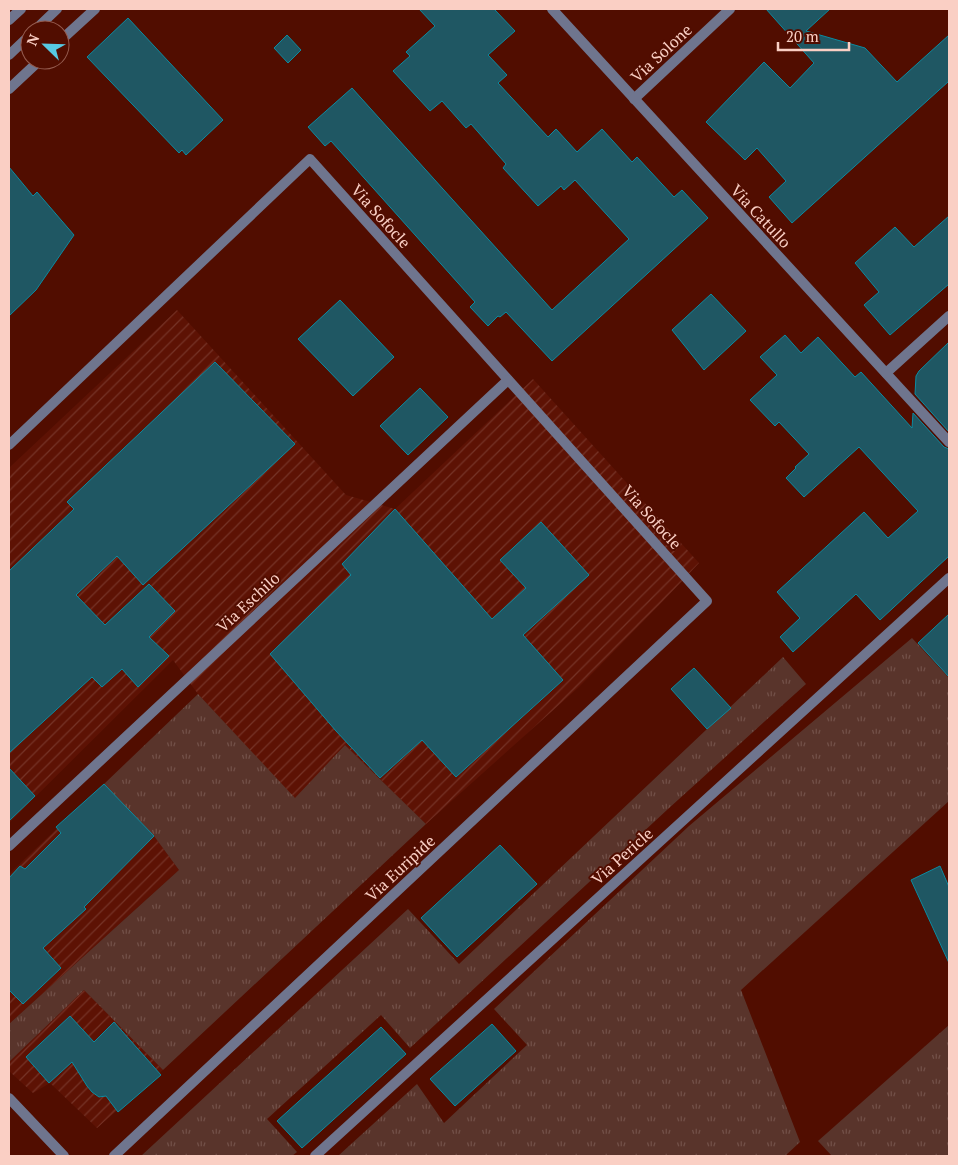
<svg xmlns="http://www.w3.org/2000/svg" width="958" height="1165" viewBox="0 0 958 1165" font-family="'PT Serif',serif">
<defs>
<pattern id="industrial-furrows" width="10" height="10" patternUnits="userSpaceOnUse" patternTransform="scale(1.25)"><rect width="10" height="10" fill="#5d1204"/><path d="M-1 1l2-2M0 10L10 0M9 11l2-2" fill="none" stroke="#753327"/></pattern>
<pattern id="grass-tufts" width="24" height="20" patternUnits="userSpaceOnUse" patternTransform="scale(1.25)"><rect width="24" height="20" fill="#59342b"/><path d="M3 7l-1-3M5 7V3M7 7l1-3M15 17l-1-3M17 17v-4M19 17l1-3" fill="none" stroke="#725048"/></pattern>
</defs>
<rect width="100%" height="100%" fill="#510d00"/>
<g fill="url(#industrial-furrows)">
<path d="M 177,310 L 346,495 L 395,509 L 533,379 L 699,563 L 665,599 L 579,687 L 426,824 L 345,745 L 295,799 L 198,694 L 173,660 L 9,823 L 9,468 Z"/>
<path d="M 104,784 L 154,836 L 179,870 L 9,1024 L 9,874 Z"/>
<path d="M 84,990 L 163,1070 L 97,1128 L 50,1083 L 33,1093 L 9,1071 L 9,1062 Z"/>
</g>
<g fill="url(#grass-tufts)">
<path d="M 912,638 L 949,678 L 949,801 L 741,990 L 800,1142 L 785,1156 L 338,1156 L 417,1084 L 444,1123 L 527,1045 L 494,1009 L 689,826 Z"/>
<path d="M 783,657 L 806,684 L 668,809 L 410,1048 L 381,1015 L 267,1119 L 297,1152 L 292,1156 L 141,1156 L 408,909 L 459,964 Z"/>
<path d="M 198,694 L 295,798 L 345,745 L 426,824 L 163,1070 L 84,990 L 9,1062 L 9,1024 L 179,870 L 154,836 L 104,784 Z"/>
<path d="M 949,1025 L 949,1156 L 832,1156 L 818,1141 Z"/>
</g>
<g fill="#1f5763" stroke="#0b8ba1">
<path d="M 419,9 L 494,9 L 515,31 L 488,55 L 507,75 L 498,83 L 548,137 L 556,129 L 577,152 L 602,129 L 632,162 L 637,157 L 674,197 L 682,190 L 708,218 L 552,361 L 506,312 L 500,317 L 498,316 L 488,326 L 470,307 L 475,302 L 331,141 L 325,146 L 308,127 L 352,88 L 552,310 L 629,239 L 575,180 L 564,190 L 561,186 L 538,206 L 503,168 L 506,164 L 471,124 L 466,128 L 442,101 L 430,111 L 393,71 L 410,56 L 406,52 L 435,26 Z"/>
<path d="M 766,9 L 830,9 L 806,31 L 865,48 L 897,82 L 949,35 L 949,81 L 792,223 L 769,197 L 786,181 L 757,148 L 745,160 L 706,122 L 764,62 L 790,88 L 814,63 Z"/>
<path d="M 128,18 L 223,120 L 186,155 L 182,150 L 179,153 L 87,57 Z"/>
<path d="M 287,35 L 301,50 L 288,63 L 274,48 Z"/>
<path d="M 9,167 L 33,196 L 37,192 L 74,235 L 36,290 L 9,316 Z"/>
<path d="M 949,216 L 949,284 L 890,335 L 864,305 L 879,292 L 855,263 L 895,227 L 914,247 Z"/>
<path d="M 711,294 L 746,331 L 704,370 L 672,330 Z"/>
<path d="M 340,300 L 394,357 L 353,396 L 298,339 Z"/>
<path d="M 785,335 L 801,353 L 818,337 L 855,377 L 861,372 L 912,428 L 913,413 L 944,447 L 949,449 L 949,556 L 880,620 L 856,594 L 793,652 L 780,637 L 800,618 L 777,592 L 864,512 L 888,538 L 918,511 L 859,447 L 804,497 L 786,478 L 796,468 L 795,467 L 809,454 L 779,422 L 775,426 L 750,400 L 777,375 L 760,357 Z"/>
<path d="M 949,342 L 949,432 L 915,394 L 916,376 L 919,371 Z"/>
<path d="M 215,362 L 295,444 L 143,585 L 117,556 L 76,595 L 105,625 L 149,584 L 175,611 L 149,637 L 169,656 L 138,687 L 122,669 L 102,687 L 92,677 L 9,753 L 9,571 L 74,509 L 67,502 Z"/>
<path d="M 420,388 L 448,417 L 408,455 L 380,426 Z"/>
<path d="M 395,509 L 492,619 L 526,588 L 500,560 L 541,522 L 589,575 L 523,635 L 563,680 L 456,777 L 422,740 L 380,778 L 336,731 L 270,654 L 351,575 L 342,564 Z"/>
<path d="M 949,614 L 949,677 L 918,643 Z"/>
<path d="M 694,668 L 731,708 L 707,729 L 671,689 Z"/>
<path d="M 9,768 L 35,796 L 9,821 Z"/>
<path d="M 104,784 L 154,836 L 84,907 L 86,909 L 43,948 L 61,968 L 23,1004 L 9,990 L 9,878 L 20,866 L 25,869 L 61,833 L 56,827 Z"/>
<path d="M 500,845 L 537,884 L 457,957 L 421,918 Z"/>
<path d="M 940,866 L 949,887 L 949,963 L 911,880 Z"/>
<path d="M 70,1016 L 94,1042 L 114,1022 L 161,1075 L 118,1112 L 106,1096 L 99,1097 L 92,1092 L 87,1086 L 72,1062 L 49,1083 L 26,1057 Z"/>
<path d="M 492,1024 L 516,1051 L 455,1106 L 430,1079 Z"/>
<path d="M 381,1027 L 406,1054 L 302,1148 L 277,1121 Z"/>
</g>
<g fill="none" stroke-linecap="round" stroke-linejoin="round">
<g stroke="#6f758e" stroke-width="10">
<path d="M 60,41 L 95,9"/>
<path d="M 9,89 L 40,60"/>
</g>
<g stroke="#6f758e" stroke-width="10">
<path d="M 552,9 L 949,442"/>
<path d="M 9,20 L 21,9"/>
<path d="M 35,30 L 57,9"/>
<path d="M 9,55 L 30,35"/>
<path d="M 634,99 L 730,9"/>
<path d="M 886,373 L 949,316"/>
<path d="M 9,445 L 310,159 L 707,601 L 114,1156"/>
<path d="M 9,846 L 508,380"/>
<path d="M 9,1098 L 64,1156"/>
<path d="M 315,1156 L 949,578"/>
</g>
</g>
<g text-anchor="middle" stroke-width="4" stroke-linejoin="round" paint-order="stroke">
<g font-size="16" fill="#facfc4" stroke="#510d00">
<text transform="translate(661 53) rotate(-43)" y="6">Via Solone</text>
<text transform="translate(381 216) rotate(48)" y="6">Via Sofocle</text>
<text transform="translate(761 216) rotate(47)" y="6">Via Catullo</text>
<text transform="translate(652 517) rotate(48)" y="6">Via Sofocle</text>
<text transform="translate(248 602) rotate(-43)" y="6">Via Eschilo</text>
<text transform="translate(622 856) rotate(-42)" y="6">Via Pericle</text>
<text transform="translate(400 868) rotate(-43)" y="6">Via Euripide</text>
</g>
</g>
<rect width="958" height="1165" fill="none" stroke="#facfc4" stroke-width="20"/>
<g transform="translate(45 45) rotate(293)"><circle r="24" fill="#510d00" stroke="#955b4e"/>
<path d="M0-4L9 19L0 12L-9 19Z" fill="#57c9e2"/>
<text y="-8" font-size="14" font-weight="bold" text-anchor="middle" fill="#facfc4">N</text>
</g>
<path d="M778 42v8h71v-8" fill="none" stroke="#facfc4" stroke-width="2.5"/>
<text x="786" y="42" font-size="15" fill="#facfc4" stroke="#510d00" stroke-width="4" paint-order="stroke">20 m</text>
</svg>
